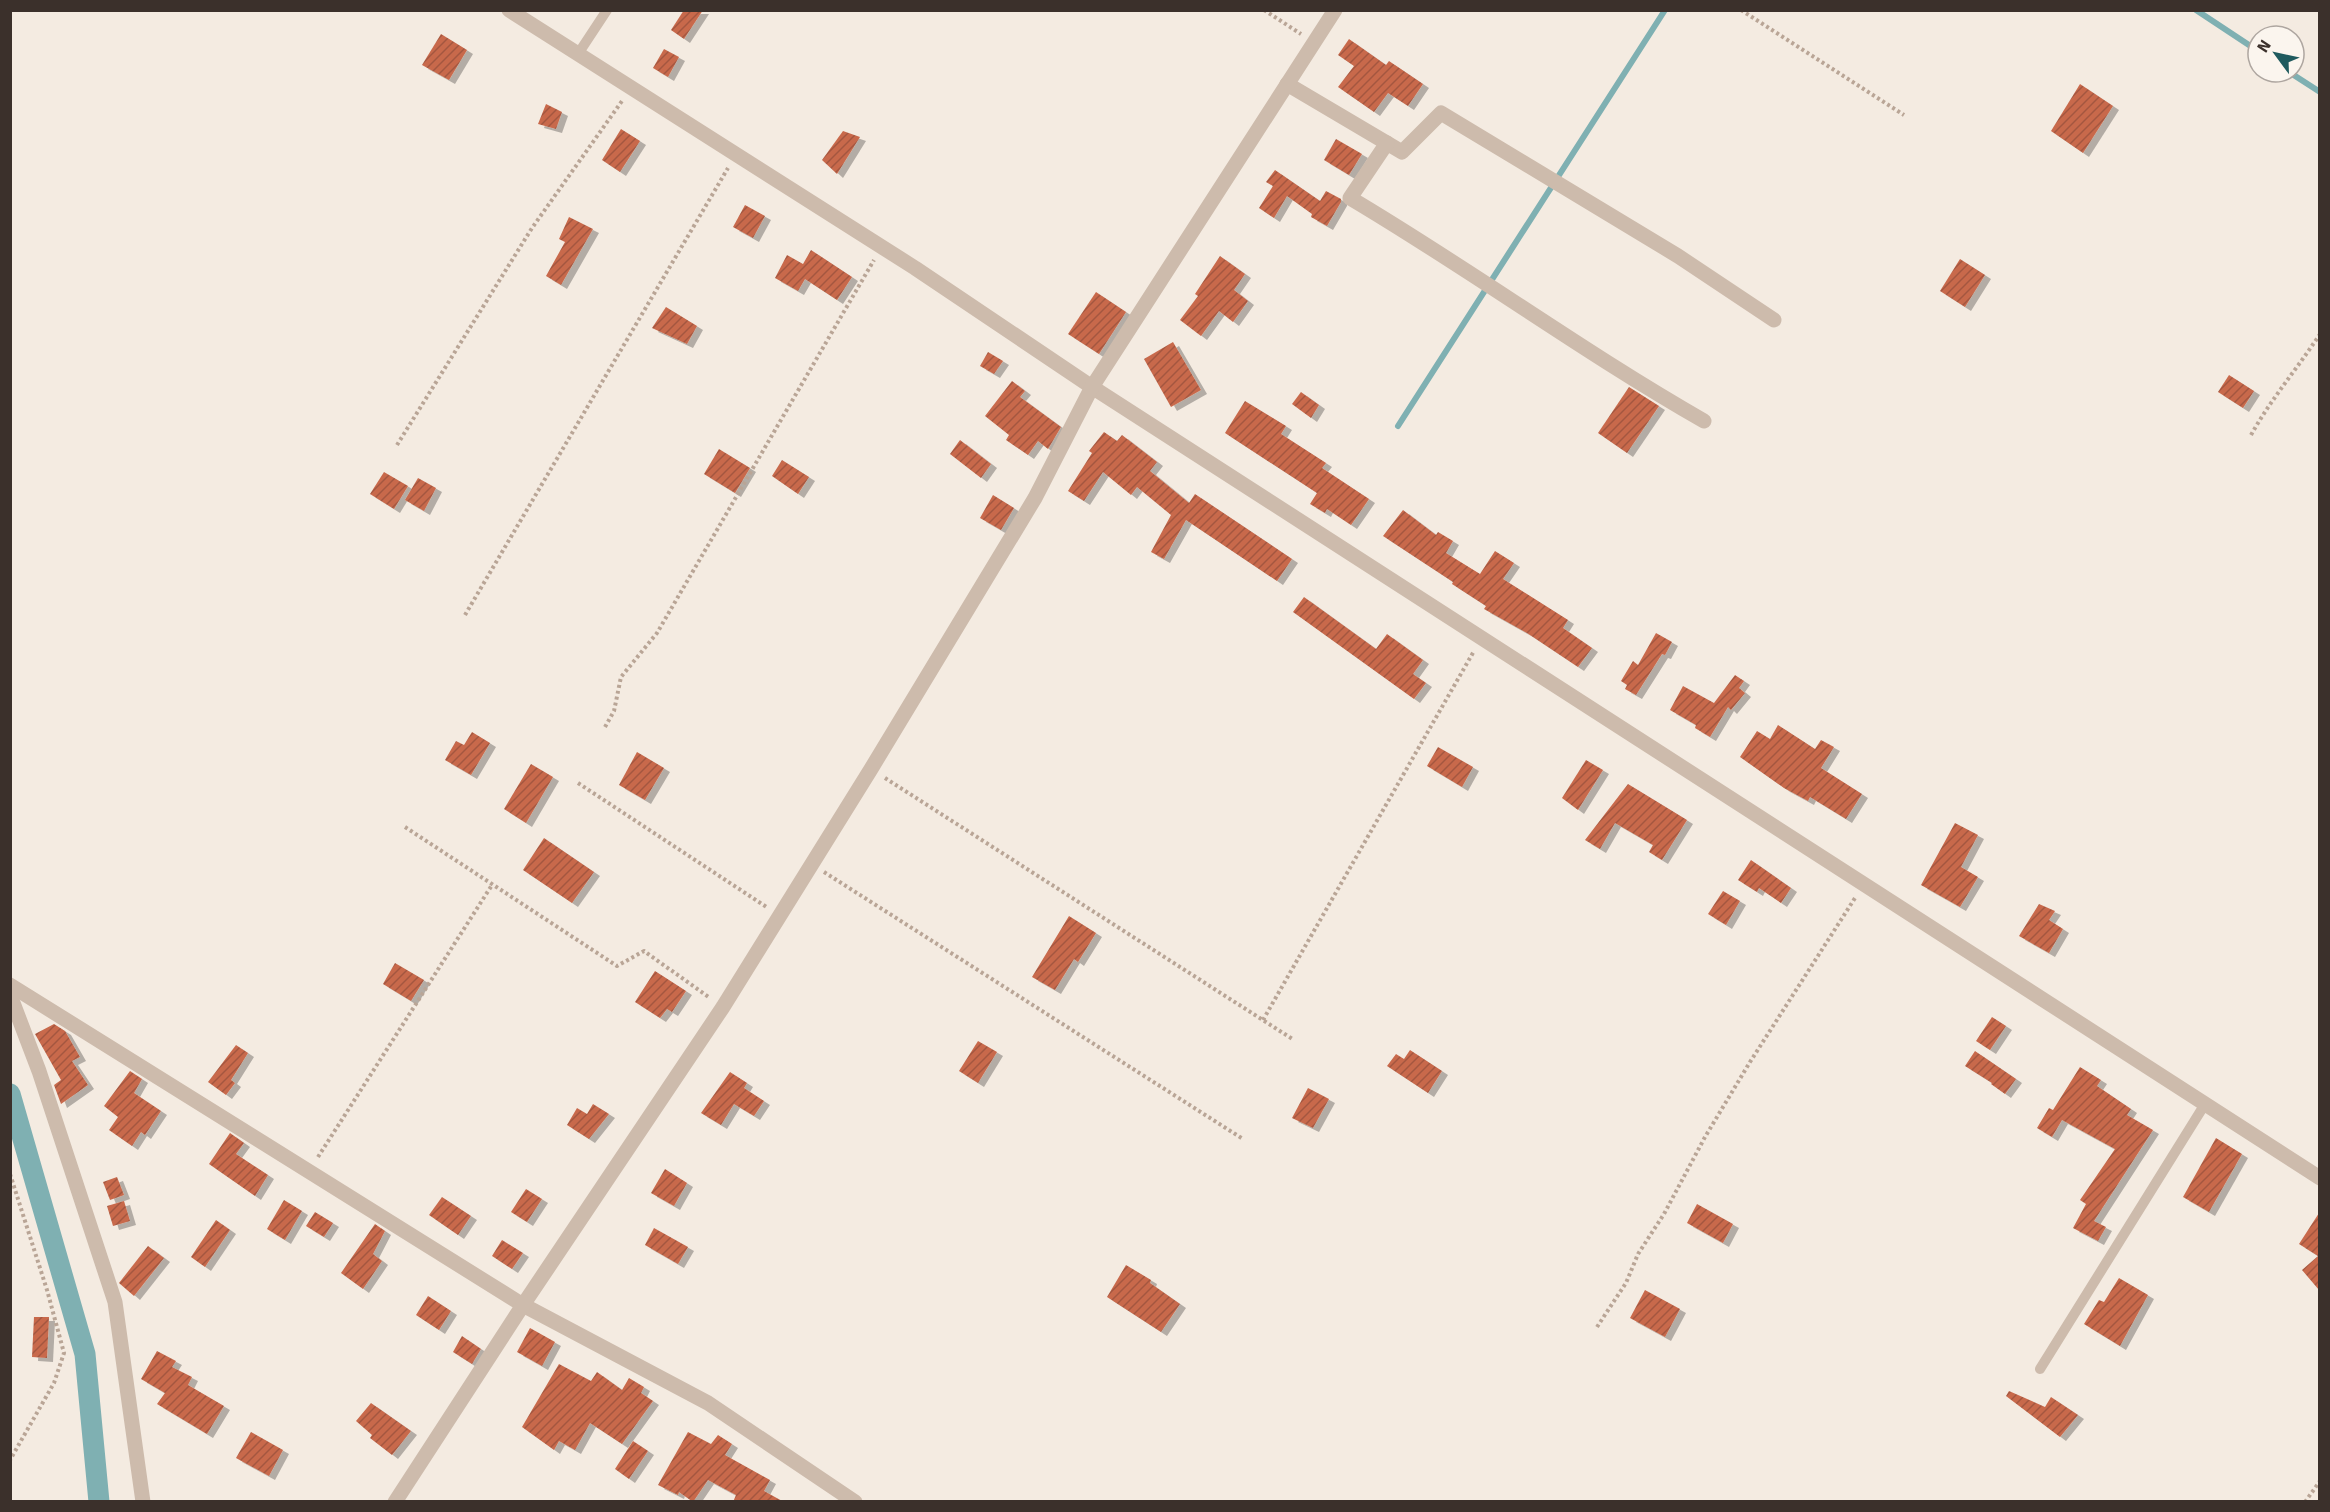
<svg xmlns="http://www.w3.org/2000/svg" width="2330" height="1512" viewBox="0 0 2330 1512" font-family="Signika,sans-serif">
<defs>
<pattern id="building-hatch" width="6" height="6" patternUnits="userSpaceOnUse" patternTransform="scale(1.5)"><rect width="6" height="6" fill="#c8694b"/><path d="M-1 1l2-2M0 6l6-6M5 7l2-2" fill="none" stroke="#a4573f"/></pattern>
<filter id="shadow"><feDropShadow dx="6" dy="4" stdDeviation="0" flood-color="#0004"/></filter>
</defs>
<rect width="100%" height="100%" fill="#f4ebe1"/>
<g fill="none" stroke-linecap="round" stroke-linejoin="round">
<g stroke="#7fb0b2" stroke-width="6">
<path d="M 2196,10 L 2258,51"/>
<path d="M 2289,72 L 2320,92"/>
<path d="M 1398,426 L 1665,10"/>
</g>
<path stroke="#7fb0b2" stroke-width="21" d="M 10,1094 L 85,1354 L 99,1502"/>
</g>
<g fill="url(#building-hatch)" filter="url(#shadow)">
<path d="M 684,10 L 703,10 L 684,39 L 671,30 Z"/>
<path d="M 441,34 L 467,50 L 449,80 L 422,65 Z"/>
<path d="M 1349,39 L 1386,65 L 1389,61 L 1423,84 L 1408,106 L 1388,93 L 1374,112 L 1338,87 L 1354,66 L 1338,55 Z"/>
<path d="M 664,49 L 679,57 L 668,77 L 653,68 Z"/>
<path d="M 2080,84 L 2113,106 L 2083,153 L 2051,131 Z"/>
<path d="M 546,104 L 562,112 L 556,129 L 538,124 Z"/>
<path d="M 621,129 L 640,141 L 620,172 L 602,160 Z"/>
<path d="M 843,131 L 860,137 L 837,174 L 822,160 Z"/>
<path d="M 1336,139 L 1362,154 L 1349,175 L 1324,160 Z"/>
<path d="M 1275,170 L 1320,201 L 1326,191 L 1341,199 L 1341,202 L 1327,226 L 1311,217 L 1312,214 L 1287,196 L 1274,218 L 1259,208 L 1273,186 L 1266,182 Z"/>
<path d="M 745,205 L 765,216 L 753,238 L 733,227 Z"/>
<path d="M 569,217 L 593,229 L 561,285 L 546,276 L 565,242 L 559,239 Z"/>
<path d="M 811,250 L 852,277 L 837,300 L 805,279 L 798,291 L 775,278 L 787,255 L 803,264 Z"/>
<path d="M 1220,256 L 1245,274 L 1234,290 L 1248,301 L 1233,322 L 1219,311 L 1201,336 L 1180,320 L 1198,296 L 1195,294 Z"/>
<path d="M 1960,259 L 1985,275 L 1965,307 L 1940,291 Z"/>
<path d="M 1096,292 L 1126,312 L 1099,354 L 1068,334 Z"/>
<path d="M 666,307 L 697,326 L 687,344 L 652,328 Z"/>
<path d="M 1173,342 L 1201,390 L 1171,407 L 1144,359 Z"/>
<path d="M 988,352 L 1003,361 L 994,374 L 980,366 Z"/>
<path d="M 2229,375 L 2254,391 L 2243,408 L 2218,392 Z"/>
<path d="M 1012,381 L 1025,391 L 1020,397 L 1061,427 L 1048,449 L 1038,441 L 1028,455 L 1006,440 L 1009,435 L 985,416 Z"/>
<path d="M 1629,387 L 1659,406 L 1627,453 L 1598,433 Z"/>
<path d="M 1301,392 L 1319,405 L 1311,418 L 1292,404 Z"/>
<path d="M 1245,401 L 1286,426 L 1281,434 L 1326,463 L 1322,468 L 1369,499 L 1351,525 L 1327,509 L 1325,513 L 1310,504 L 1317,493 L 1225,433 Z"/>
<path d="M 1104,432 L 1117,441 L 1122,435 L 1157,462 L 1150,471 L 1189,503 L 1195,494 L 1292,559 L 1277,581 L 1186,520 L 1164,559 L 1151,552 L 1171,515 L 1137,487 L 1131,495 L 1103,472 L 1084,501 L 1068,491 L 1092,453 L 1089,451 Z"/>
<path d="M 960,440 L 991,464 L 981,478 L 950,454 Z"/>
<path d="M 719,449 L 750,468 L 735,493 L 704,474 Z"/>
<path d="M 782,460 L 809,477 L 798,494 L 772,476 Z"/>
<path d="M 384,472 L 408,486 L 394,509 L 370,494 Z"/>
<path d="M 418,478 L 436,488 L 424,511 L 405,500 Z"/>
<path d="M 993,495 L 1014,508 L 1001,530 L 980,518 Z"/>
<path d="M 1403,510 L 1436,535 L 1438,532 L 1453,541 L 1446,553 L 1480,574 L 1495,551 L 1514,563 L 1503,579 L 1568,620 L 1563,628 L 1592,648 L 1578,667 L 1527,633 L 1484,609 L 1486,606 L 1452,584 L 1453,582 L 1383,536 Z"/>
<path d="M 1304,597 L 1376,649 L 1387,634 L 1423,660 L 1413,674 L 1426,683 L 1414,699 L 1293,612 Z"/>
<path d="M 1656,633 L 1672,642 L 1665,655 L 1662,654 L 1636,695 L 1625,689 L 1627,685 L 1621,681 L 1633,661 L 1638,665 Z"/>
<path d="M 1735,675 L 1744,681 L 1739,688 L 1745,693 L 1731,710 L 1728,707 L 1710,737 L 1695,728 L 1696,725 L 1670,710 L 1683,686 L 1714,703 Z"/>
<path d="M 1778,725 L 1815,749 L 1821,740 L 1834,747 L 1821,768 L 1862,794 L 1846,819 L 1810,797 L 1808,801 L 1784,788 L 1740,757 L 1757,731 L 1770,739 Z"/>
<path d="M 472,732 L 490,743 L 471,775 L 445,760 L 456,741 L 464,745 Z"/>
<path d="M 1438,747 L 1473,767 L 1462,787 L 1427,766 Z"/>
<path d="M 637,752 L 664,768 L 645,800 L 619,785 Z"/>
<path d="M 1586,760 L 1603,770 L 1578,810 L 1562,798 Z"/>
<path d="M 531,764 L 553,777 L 526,823 L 504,809 Z"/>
<path d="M 1628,784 L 1687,820 L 1662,860 L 1649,852 L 1653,845 L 1615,823 L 1600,849 L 1585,840 Z"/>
<path d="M 1955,823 L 1978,835 L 1961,867 L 1978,877 L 1960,907 L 1921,885 Z"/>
<path d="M 544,838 L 594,872 L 572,903 L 523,870 Z"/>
<path d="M 1751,860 L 1791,888 L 1781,903 L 1759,888 L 1757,892 L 1738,880 Z"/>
<path d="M 1723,891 L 1740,901 L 1726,925 L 1708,914 Z"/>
<path d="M 2039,904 L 2055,911 L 2049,920 L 2063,929 L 2049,953 L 2019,936 Z"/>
<path d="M 1069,916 L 1096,933 L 1078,962 L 1074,959 L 1055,990 L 1032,977 Z"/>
<path d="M 395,963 L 424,980 L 411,1001 L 383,984 Z"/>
<path d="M 655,971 L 686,991 L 672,1012 L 667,1009 L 660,1018 L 635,1002 Z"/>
<path d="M 1992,1017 L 2006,1026 L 1990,1050 L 1976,1041 Z"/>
<path d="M 54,1024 L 65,1031 L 80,1057 L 72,1061 L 88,1085 L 61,1104 L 54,1085 L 61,1080 L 35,1034 Z"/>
<path d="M 978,1041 L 997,1052 L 978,1083 L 959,1071 Z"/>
<path d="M 236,1045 L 248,1053 L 231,1080 L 235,1083 L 226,1095 L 208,1082 Z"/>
<path d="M 1410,1050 L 1442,1071 L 1428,1093 L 1387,1066 L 1396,1054 L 1404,1059 Z"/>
<path d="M 1975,1051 L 2016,1079 L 2005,1094 L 1991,1084 L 1992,1083 L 1965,1066 Z"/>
<path d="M 2080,1067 L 2101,1080 L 2097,1086 L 2131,1109 L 2127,1115 L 2153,1130 L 2094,1221 L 2106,1227 L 2098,1241 L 2073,1228 L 2086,1204 L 2080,1200 L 2115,1149 L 2062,1120 L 2052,1137 L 2037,1128 L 2049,1108 L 2053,1110 Z"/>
<path d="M 130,1071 L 142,1079 L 134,1093 L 161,1111 L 145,1135 L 141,1132 L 132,1146 L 109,1130 L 118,1117 L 104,1106 Z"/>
<path d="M 730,1072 L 747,1083 L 744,1088 L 764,1101 L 754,1116 L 734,1104 L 721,1125 L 701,1113 Z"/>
<path d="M 1308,1088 L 1329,1099 L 1313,1128 L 1292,1118 Z"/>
<path d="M 593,1104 L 609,1114 L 589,1139 L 567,1125 L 577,1108 L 587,1114 Z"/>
<path d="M 230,1133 L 244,1143 L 236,1154 L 268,1175 L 255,1196 L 209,1164 Z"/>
<path d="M 2216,1138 L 2242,1154 L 2209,1212 L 2183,1197 Z"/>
<path d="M 665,1169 L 687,1183 L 674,1206 L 651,1193 Z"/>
<path d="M 117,1177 L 124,1195 L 110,1200 L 103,1182 Z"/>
<path d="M 526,1189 L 542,1199 L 527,1222 L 511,1212 Z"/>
<path d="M 442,1197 L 471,1216 L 458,1235 L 429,1215 Z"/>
<path d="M 284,1200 L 302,1211 L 285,1240 L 267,1229 Z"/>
<path d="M 124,1201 L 130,1221 L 113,1226 L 107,1206 Z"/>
<path d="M 1697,1204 L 1733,1224 L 1723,1243 L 1687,1223 Z"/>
<path d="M 315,1212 L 333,1223 L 324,1237 L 306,1226 Z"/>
<path d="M 2319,1213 L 2319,1290 L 2302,1270 L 2318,1256 L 2299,1244 Z"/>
<path d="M 216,1220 L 230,1230 L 205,1267 L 191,1257 Z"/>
<path d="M 375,1224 L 385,1231 L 373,1254 L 382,1261 L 363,1289 L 341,1273 Z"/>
<path d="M 654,1228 L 688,1247 L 678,1264 L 645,1245 Z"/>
<path d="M 502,1240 L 523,1253 L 512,1269 L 492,1256 Z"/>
<path d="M 148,1246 L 164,1258 L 134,1296 L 119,1283 Z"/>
<path d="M 1126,1265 L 1151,1280 L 1150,1283 L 1180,1304 L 1161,1332 L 1107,1297 Z"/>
<path d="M 2119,1278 L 2148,1295 L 2120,1346 L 2084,1324 L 2099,1300 L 2104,1302 Z"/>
<path d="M 1645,1290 L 1680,1309 L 1665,1337 L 1630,1318 Z"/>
<path d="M 428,1296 L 451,1311 L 439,1330 L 416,1315 Z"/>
<path d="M 34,1317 L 49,1317 L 47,1358 L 32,1357 Z"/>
<path d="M 530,1328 L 555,1342 L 542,1366 L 517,1352 Z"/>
<path d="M 462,1336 L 481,1349 L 472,1364 L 453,1352 Z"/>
<path d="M 157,1351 L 176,1361 L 172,1367 L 192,1377 L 188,1385 L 224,1406 L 207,1434 L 157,1404 L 165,1393 L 141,1379 Z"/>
<path d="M 559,1364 L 591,1381 L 597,1372 L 622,1390 L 629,1378 L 644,1387 L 641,1393 L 653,1401 L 622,1444 L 590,1423 L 575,1450 L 559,1441 L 554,1450 L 522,1427 Z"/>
<path d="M 2009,1391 L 2045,1407 L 2051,1397 L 2078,1415 L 2060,1437 L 2006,1396 Z"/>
<path d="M 371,1403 L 411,1431 L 392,1455 L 370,1438 L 372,1435 L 356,1421 Z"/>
<path d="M 251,1432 L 283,1450 L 269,1476 L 236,1458 Z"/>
<path d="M 688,1432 L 711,1444 L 718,1435 L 732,1444 L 725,1455 L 770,1480 L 764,1491 L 784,1502 L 733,1502 L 736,1495 L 708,1480 L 693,1502 L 679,1492 L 678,1495 L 658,1485 Z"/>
<path d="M 633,1441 L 648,1451 L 629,1479 L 615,1469 Z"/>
</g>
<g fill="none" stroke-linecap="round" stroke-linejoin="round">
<g stroke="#b9a596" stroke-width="4" stroke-dasharray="3 3" stroke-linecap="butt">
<path d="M 1264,10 L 1301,34"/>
<path d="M 1741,10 L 1904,115"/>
<path d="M 2251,435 C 2271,399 2297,369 2320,334"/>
<path d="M 397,445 L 532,228 L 622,101"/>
<path d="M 465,615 L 728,168"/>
<path d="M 605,727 L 614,711 L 621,677 L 657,633 L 874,260"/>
<path d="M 885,778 L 1294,1040"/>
<path d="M 578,783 L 768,908"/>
<path d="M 405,827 L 617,966 L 644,951 L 710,998"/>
<path d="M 824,872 L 1243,1139"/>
<path d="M 1263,1020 L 1474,651"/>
<path d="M 318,1157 L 492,885"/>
<path d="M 10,1174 L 47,1290 L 64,1353 L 54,1383 L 10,1460"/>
<path d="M 1597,1327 L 1626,1283 L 1638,1254 L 1664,1214 L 1705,1137 L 1750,1062 L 1855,898"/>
<path d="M 2305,1502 L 2320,1481"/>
</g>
<g stroke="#cdbbac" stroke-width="10">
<path d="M 578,54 L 607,10"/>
<path d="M 2040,1369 L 2205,1104"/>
</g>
<g stroke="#cdbbac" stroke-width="15">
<path d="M 509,10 L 915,268 L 1092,387 L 2320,1178"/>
<path d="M 1287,84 L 1402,152 L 1441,113 L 1678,256 L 1774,320"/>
<path d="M 1387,143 L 1350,198 C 1470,269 1583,352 1704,421"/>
<path d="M 10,985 L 523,1305 L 708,1403 L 855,1502"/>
<path d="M 10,995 L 39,1071 L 115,1302 L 143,1502"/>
<path d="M 395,1502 L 523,1305 L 723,1007 L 871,769 L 1035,498 L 1092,387 L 1335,10"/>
</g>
</g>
<rect width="2330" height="1512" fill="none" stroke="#3b302b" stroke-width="24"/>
<g transform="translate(2276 54) rotate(303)"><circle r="28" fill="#fbf5ee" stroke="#aea6a0" stroke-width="1.5"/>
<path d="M0-4.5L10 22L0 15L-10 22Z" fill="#1f5a5e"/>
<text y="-9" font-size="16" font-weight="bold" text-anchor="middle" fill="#3b302b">N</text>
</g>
</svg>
